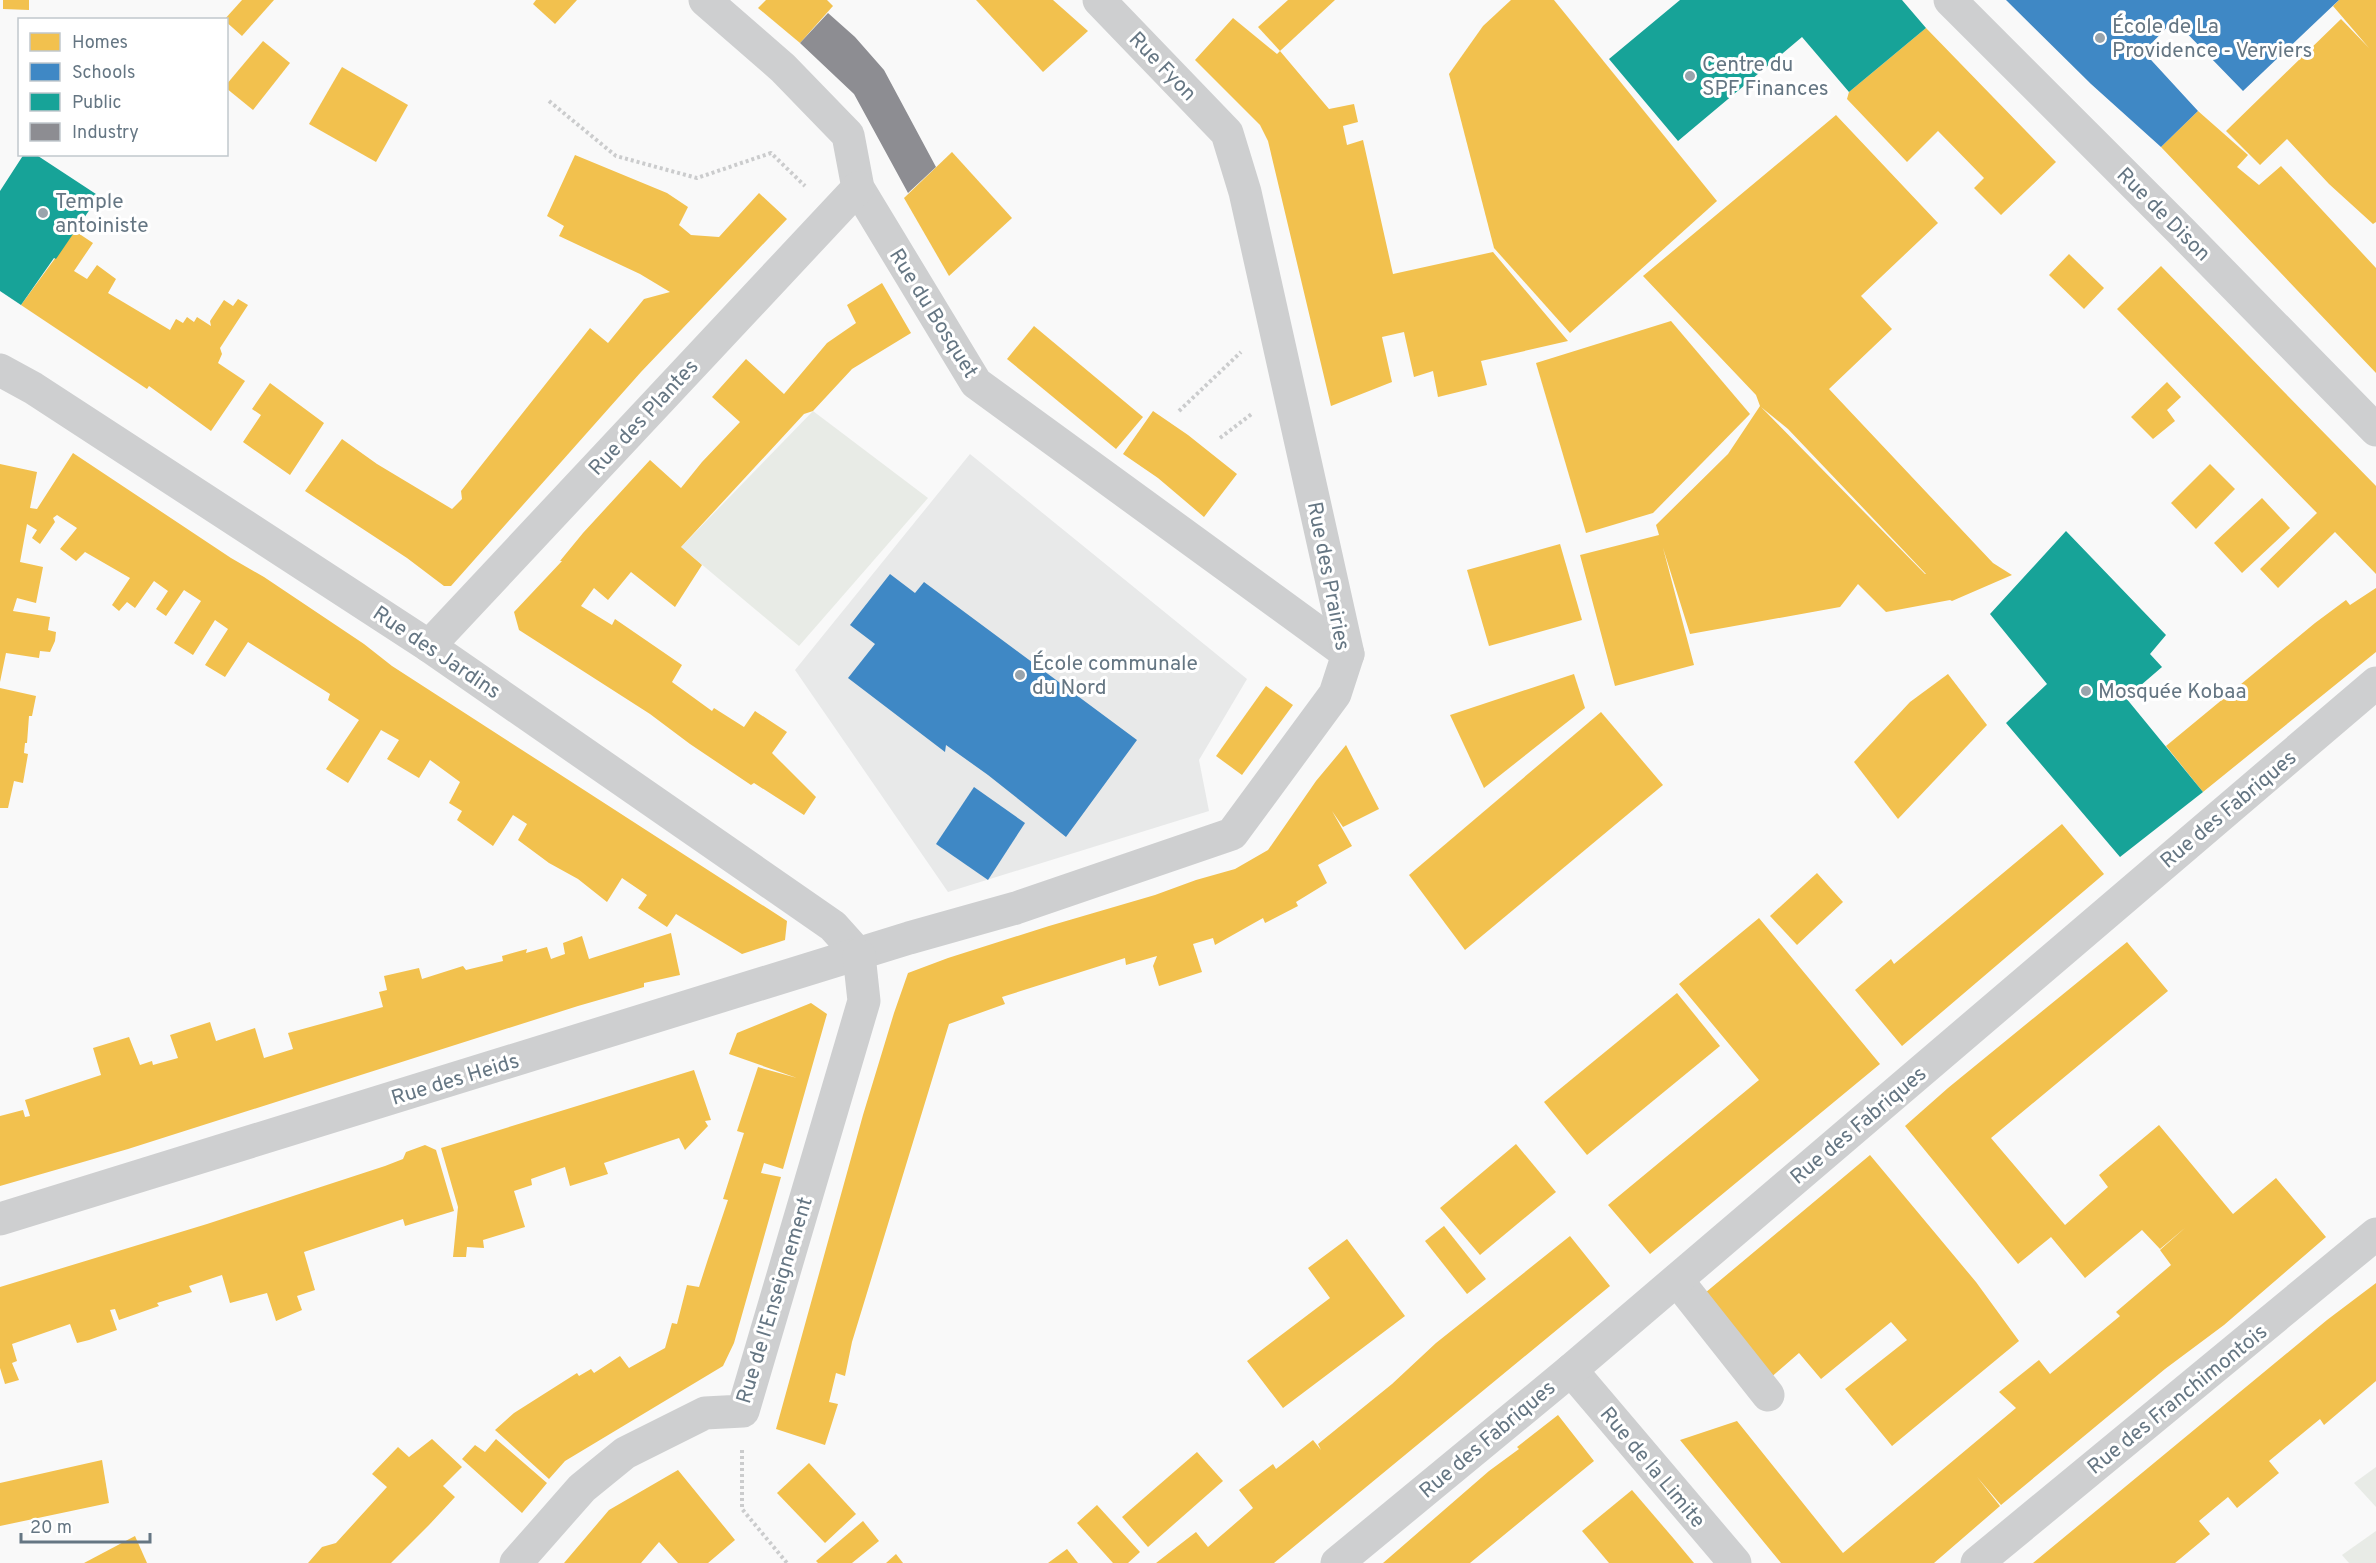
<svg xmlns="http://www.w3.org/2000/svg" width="2376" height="1563" viewBox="0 0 2376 1563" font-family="Overpass,sans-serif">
<rect width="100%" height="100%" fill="#f9f9f9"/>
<path fill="#e8e9e9" d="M 970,454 L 1247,679 L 1199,760 L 1209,811 L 948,892 L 795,670 Z"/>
<g fill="#e8ebe6">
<path d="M 813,411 L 928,498 L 799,646 L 681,547 Z"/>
<path d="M 2376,1467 L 2376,1507 L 2354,1483 Z"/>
<path d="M 2376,1531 L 2376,1563 L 2349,1563 L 2342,1555 Z"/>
</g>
<g fill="#f2c14e" fill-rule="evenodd">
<path d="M 3,0 L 29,0 L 29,10 L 3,9 Z"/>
<path d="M 242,0 L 274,0 L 242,36 L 224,20 Z"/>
<path d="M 536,0 L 577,0 L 555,24 L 533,4 Z"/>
<path d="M 766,0 L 827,0 L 833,6 L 800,43 L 758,8 Z"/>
<path d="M 976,0 L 1053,0 L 1088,31 L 1043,72 Z"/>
<path d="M 1288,0 L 1335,0 L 1280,51 L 1258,27 Z"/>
<path d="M 1511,0 L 1554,0 L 1717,201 L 1570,333 L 1494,248 L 1449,74 L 1483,26 Z"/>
<path d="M 2339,0 L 2376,0 L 2376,222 L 2373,224 L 2329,184 L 2287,139 L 2260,165 L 2226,131 L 2341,19 L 2369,48 L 2333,6 Z"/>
<path d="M 1233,18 L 1277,54 L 1280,51 L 1329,109 L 1354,104 L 1358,122 L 1343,126 L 1347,145 L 1363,140 L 1393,274 L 1493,252 L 1568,341 L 1481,361 L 1487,385 L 1438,397 L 1433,371 L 1414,377 L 1404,332 L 1382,337 L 1392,382 L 1331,406 L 1268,141 L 1260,125 L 1195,60 Z"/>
<path d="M 1926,28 L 2056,162 L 2001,215 L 1974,188 L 1984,178 L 1938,131 L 1907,162 L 1847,99 L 1849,92 Z"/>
<path d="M 263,41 L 290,63 L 253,110 L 226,88 L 226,85 Z"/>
<path d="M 342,67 L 408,105 L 376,162 L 309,124 Z"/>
<path d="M 2198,111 L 2248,155 L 2237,167 L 2259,185 L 2281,166 L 2376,268 L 2376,373 L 2161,147 Z"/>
<path d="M 1836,115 L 1938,223 L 1861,296 L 1892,329 L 1829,389 L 1993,563 L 2012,575 L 1952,601 L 1950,600 L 1886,612 L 1858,584 L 1840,607 L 1690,634 L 1663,548 L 1694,665 L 1615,686 L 1580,555 L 1659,535 L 1656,525 L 1728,454 L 1760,406 L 1756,395 L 1643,276 ZM 1761,407 L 1788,429 L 1926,574 L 1925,574 Z"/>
<path d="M 952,152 L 1012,218 L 949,276 L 904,198 Z"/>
<path d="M 575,155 L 667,193 L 688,207 L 679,225 L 691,235 L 719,237 L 759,193 L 787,219 L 641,372 L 451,586 L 444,586 L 407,558 L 305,491 L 342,439 L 377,464 L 452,509 L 462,499 L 461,491 L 590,328 L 608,343 L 644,299 L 670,292 L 640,274 L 559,236 L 564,226 L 547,216 Z"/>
<path d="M 75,231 L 93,243 L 74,271 L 87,279 L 97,265 L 116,279 L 108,293 L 170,330 L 176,319 L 183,323 L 187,317 L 194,322 L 197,317 L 211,326 L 210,321 L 224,300 L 233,306 L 238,299 L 248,305 L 220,348 L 222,354 L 218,363 L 245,381 L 211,431 L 149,386 L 147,389 L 21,305 Z"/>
<path d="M 2069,254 L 2104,288 L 2084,309 L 2049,275 Z"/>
<path d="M 2161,266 L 2376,486 L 2376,574 L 2335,532 L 2278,588 L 2260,569 L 2317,513 L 2117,309 Z"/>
<path d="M 882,283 L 911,333 L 852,369 L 813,411 L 804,414 L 681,547 L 702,565 L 675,607 L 631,572 L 608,600 L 594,588 L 581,606 L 612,625 L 615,619 L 682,665 L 672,682 L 712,711 L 714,708 L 744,727 L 755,711 L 787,732 L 772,753 L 816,797 L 804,815 L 754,783 L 751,785 L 690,744 L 650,714 L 519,630 L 514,612 L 562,561 L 560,561 L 583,533 L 650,460 L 681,488 L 702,462 L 740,422 L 712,397 L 746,359 L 784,394 L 827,343 L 856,323 L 847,305 Z"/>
<path d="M 1671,321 L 1750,414 L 1653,513 L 1586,533 L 1536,363 Z"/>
<path d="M 1034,326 L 1143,417 L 1116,449 L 1007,359 Z"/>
<path d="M 2167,382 L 2181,397 L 2167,410 L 2175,421 L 2153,439 L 2131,417 Z"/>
<path d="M 270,383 L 324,423 L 290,475 L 243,442 L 261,415 L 252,409 Z"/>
<path d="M 1153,411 L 1188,435 L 1237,474 L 1204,517 L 1158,478 L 1123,454 Z"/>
<path d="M 73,453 L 231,558 L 264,577 L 364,644 L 392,666 L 787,921 L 785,940 L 742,954 L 676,914 L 667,927 L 638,908 L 647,895 L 622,878 L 607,902 L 578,879 L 549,863 L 518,840 L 527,824 L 513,815 L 493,846 L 457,820 L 462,811 L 449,803 L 460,782 L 430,760 L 419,778 L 387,759 L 399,740 L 381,730 L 348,783 L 326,769 L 359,720 L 328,700 L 330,694 L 248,642 L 225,677 L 205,665 L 228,629 L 215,620 L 193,655 L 174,643 L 201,601 L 184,590 L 166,616 L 156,609 L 168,591 L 154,581 L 135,608 L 127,602 L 119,611 L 112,605 L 130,578 L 85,552 L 76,561 L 60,549 L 77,528 L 57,515 L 53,518 L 55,522 L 40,544 L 32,538 L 37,530 L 27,524 L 20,562 L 43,567 L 36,603 L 17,598 L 13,611 L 50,617 L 48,630 L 56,632 L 55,641 L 50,652 L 40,651 L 39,658 L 6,653 L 0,682 L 0,464 L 37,472 L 30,508 L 37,509 Z"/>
<path d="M 2210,464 L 2235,489 L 2196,529 L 2171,503 Z"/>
<path d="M 2262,498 L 2290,528 L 2242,573 L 2214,543 Z"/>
<path d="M 1560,544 L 1582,620 L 1489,646 L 1467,570 Z"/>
<path d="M 2376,588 L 2376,652 L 2203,792 L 2166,746 L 2315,623 L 2346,600 L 2350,605 Z"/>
<path d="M 1574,674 L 1585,708 L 1484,788 L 1450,715 Z"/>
<path d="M 1948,674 L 1987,725 L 1898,819 L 1854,762 L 1910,702 Z"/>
<path d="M 1266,686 L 1293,705 L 1242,775 L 1216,756 Z"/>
<path d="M 0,688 L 36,696 L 32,716 L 29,716 L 27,743 L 25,743 L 24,753 L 28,754 L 23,783 L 14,781 L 8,808 L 0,808 Z"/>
<path d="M 1601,712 L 1663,785 L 1465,950 L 1409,875 Z"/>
<path d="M 1346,745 L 1379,809 L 1343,827 L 1332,811 L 1352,846 L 1318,865 L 1327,883 L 1296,902 L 1298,906 L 1265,923 L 1263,918 L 1215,945 L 1213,938 L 1193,944 L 1202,972 L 1159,986 L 1153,966 L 1157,956 L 1126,965 L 1125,958 L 1002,997 L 1005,1004 L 949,1024 L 852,1342 L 845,1376 L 836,1373 L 829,1402 L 838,1404 L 825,1445 L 776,1429 L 863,1115 L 894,1013 L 908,973 L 948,958 L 1049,926 L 1155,895 L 1196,880 L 1235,869 L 1268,850 L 1316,781 Z"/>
<path d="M 2062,824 L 2104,874 L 1902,1046 L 1855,990 L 1891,959 L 1894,964 Z"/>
<path d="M 1817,873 L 1843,902 L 1797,945 L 1770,916 Z"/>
<path d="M 1759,918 L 1880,1064 L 1650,1254 L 1608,1205 L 1759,1080 L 1679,984 Z"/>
<path d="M 671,933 L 680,975 L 644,983 L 644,987 L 578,1006 L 128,1149 L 0,1186 L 0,1116 L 23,1110 L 25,1117 L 30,1116 L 25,1100 L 101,1075 L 93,1048 L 129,1037 L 140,1065 L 152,1061 L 153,1065 L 178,1058 L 170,1035 L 210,1022 L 216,1041 L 255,1028 L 264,1058 L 293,1049 L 288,1033 L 383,1007 L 379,992 L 387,990 L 384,976 L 419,968 L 422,979 L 463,966 L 466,970 L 503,961 L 502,956 L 527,949 L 526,953 L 547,947 L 551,959 L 565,954 L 563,943 L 582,936 L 589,959 Z"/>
<path d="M 2127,942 L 2168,991 L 1991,1138 L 2065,1225 L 2108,1187 L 2099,1175 L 2159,1125 L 2233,1214 L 2276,1178 L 2326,1237 L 2224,1325 L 2165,1369 L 2001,1505 L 1977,1477 L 2000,1506 L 1934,1563 L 1781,1563 L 1680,1440 L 1737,1421 L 1843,1553 L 2016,1408 L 1999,1392 L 2039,1360 L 2050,1374 L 2120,1316 L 2116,1312 L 2171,1265 L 2160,1250 L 2186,1227 L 2160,1249 L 2142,1230 L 2085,1278 L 2051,1237 L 2018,1264 L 1905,1126 L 1948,1088 Z"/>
<path d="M 1677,993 L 1720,1046 L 1587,1155 L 1544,1102 Z"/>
<path d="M 811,1003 L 827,1014 L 783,1169 L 764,1163 L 761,1173 L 781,1177 L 734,1343 L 723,1366 L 565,1461 L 549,1479 L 495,1430 L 514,1413 L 577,1373 L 579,1376 L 591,1369 L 594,1373 L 620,1356 L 629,1368 L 665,1348 L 672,1323 L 677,1324 L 687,1285 L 699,1287 L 708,1259 L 728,1200 L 723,1199 L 744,1133 L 737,1131 L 758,1067 L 797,1078 L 729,1054 L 737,1033 Z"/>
<path d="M 694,1070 L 711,1120 L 705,1121 L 708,1126 L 685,1150 L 679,1138 L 604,1163 L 608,1174 L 570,1186 L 565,1167 L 531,1179 L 532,1185 L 514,1191 L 525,1227 L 483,1240 L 484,1248 L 467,1247 L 466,1257 L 453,1257 L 458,1207 L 441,1148 Z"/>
<path d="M 1516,1144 L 1556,1192 L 1480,1255 L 1440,1208 Z"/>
<path d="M 425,1145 L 436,1150 L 454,1211 L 405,1226 L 403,1219 L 304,1252 L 315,1290 L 297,1296 L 302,1310 L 276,1321 L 267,1293 L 230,1303 L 222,1275 L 189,1286 L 192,1292 L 157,1303 L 159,1306 L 119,1320 L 115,1309 L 110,1310 L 117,1330 L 89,1340 L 77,1343 L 70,1324 L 12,1344 L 17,1361 L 12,1363 L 19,1380 L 5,1384 L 0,1368 L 0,1287 L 207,1224 L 385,1166 L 403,1159 L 406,1152 Z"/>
<path d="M 1870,1155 L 1976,1282 L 2019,1341 L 1892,1446 L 1845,1389 L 1907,1340 L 1891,1322 L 1821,1379 L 1799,1353 L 1769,1379 L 1699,1298 Z"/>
<path d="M 1444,1226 L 1486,1279 L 1467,1294 L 1425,1241 Z"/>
<path d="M 1570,1236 L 1610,1286 L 1274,1563 L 1156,1563 L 1196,1532 L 1208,1547 L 1253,1508 L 1239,1490 L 1273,1464 L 1276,1469 L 1313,1440 L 1321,1450 L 1318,1444 L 1392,1384 L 1436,1343 Z"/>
<path d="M 1347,1239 L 1405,1316 L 1283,1408 L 1247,1361 L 1330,1298 L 1308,1268 Z"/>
<path d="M 2376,1283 L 2376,1381 L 2324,1425 L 2320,1419 L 2269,1461 L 2279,1473 L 2237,1508 L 2228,1497 L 2199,1521 L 2210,1534 L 2175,1563 L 2033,1563 L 2327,1320 Z"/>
<path d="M 1558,1415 L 1594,1461 L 1470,1563 L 1383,1563 L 1489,1471 L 1519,1449 L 1517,1447 Z"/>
<path d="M 432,1439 L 462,1467 L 443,1486 L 455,1497 L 429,1525 L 391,1563 L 308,1563 L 322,1547 L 336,1543 L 387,1487 L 372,1474 L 398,1447 L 409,1457 Z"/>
<path d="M 496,1439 L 547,1483 L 522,1513 L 462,1459 L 475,1445 L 485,1452 Z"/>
<path d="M 1197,1452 L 1223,1481 L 1148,1547 L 1122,1517 Z"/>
<path d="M 102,1460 L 109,1503 L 0,1526 L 0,1483 Z"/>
<path d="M 809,1463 L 856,1514 L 825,1543 L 777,1493 Z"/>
<path d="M 678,1470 L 735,1540 L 708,1563 L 678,1563 L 659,1542 L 641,1563 L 564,1563 L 609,1510 Z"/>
<path d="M 1632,1490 L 1674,1539 L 1694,1563 L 1609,1563 L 1582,1531 Z"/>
<path d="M 1097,1505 L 1140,1552 L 1128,1563 L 1113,1563 L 1077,1523 Z"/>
<path d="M 863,1521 L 879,1541 L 852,1563 L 818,1563 L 816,1561 Z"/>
<path d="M 135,1536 L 147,1563 L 84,1563 Z"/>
<path d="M 1067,1549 L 1078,1563 L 1048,1563 Z"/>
<path d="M 896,1554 L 903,1563 L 886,1563 Z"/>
</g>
<g fill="#3f88c5">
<path d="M 2006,0 L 2339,0 L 2243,91 L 2174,20 L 2150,45 L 2149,43 L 2141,49 L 2198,111 L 2161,147 L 2091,84 Z"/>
<path d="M 890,574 L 915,593 L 924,582 L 1137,740 L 1066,837 L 988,775 L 946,745 L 945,752 L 848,678 L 875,644 L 850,625 Z"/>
<path d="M 974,787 L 1025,823 L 988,880 L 936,844 Z"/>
</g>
<g fill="#17a398">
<path d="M 1680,0 L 1902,0 L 1926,28 L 1849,92 L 1802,37 L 1678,141 L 1609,59 Z"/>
<path d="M 24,154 L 35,154 L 99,196 L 56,259 L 54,258 L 21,305 L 0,291 L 0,191 Z"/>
<path d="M 2066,531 L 2166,635 L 2150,654 L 2162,667 L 2126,698 L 2203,792 L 2120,857 L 2006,723 L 2047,684 L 1990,614 Z"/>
</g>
<path fill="#8d8d92" d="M 828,13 L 855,37 L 884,70 L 936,167 L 908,193 L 854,94 L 800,43 Z"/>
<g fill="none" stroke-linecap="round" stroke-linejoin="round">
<g stroke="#cbcccd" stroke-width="4" stroke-dasharray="3 3" stroke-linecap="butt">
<path d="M 549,101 L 616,156 L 697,178 L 771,153 L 805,186"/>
<path d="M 1179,411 L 1241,352"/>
<path d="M 1220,438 L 1253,413"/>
<path d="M 742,1450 L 742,1509 L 787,1563"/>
</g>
<g stroke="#cecfd0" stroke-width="33">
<path d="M 705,0 L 783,68 L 848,135 L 858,188 L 976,383 L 1348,654"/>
<path d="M 1950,0 L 2180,230 L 2376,430"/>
<path d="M 0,370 L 33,388 L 429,646 L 833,926 L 859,955"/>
<path d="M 429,646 L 858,188"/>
<path d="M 0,1219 L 909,938 L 1016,908 L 1232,834 L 1335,694 L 1348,654 L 1245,192 L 1227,133 L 1099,0"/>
<path d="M 1677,1280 L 1768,1395"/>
<path d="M 1571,1370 L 1735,1563"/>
<path d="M 516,1563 L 582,1488 L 625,1453 L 705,1413 L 743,1411 L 864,1001 L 859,955"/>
<path d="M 1337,1563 L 1571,1370 L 2376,683"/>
<path d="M 1977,1563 L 2376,1234"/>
</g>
</g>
<g fill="#99a4ac" stroke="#fff" stroke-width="2">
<circle cx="2100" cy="38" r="6"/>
<circle cx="1690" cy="76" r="6"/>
<circle cx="43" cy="213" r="6"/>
<circle cx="1020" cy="675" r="6"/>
<circle cx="2086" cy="691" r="6"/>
</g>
<g text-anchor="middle" stroke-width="6" stroke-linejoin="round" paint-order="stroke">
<g font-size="21" fill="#657683" stroke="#fff" text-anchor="start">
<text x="2112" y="33">École de La<tspan x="2112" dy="24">Providence - Verviers</tspan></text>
<text x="1702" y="71">Centre du<tspan x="1702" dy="24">SPF Finances</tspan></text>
<text x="55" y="208">Temple<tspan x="55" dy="24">antoiniste</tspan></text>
<text x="1032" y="670">École communale<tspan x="1032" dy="24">du Nord</tspan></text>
<text x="2098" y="698">Mosquée Kobaa</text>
</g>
<g font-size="21" fill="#657683" stroke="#fff">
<text transform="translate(1163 66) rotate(46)" y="7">Rue Fyon</text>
<text transform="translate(2164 214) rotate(45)" y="7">Rue de Dison</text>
<text transform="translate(934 313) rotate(58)" y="7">Rue du Bosquet</text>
<text transform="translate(643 417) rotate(-47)" y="7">Rue des Plantes</text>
<text transform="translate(1329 576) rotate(79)" y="7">Rue des Prairies</text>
<text transform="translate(437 652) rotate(34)" y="7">Rue des Jardins</text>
<text transform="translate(2228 809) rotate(-40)" y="7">Rue des Fabriques</text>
<text transform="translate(455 1079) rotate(-17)" y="7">Rue des Heids</text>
<text transform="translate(1858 1125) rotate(-40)" y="7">Rue des Fabriques</text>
<text transform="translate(774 1300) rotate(-73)" y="7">Rue de l'Enseignement</text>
<text transform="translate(2177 1399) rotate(-39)" y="7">Rue des Franchimontois</text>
<text transform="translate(1487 1439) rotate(-40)" y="7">Rue des Fabriques</text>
<text transform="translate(1653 1467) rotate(50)" y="7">Rue de la Limite</text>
</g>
</g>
<rect x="18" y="18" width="210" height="138" fill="#ffffff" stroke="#c1c8cd" stroke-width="1.5"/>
<rect x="30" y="33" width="30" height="18" fill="#f2c14e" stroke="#c1c8cd" stroke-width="1.5"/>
<text x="72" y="48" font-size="18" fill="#657683">Homes</text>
<rect x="30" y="63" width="30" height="18" fill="#3f88c5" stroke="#c1c8cd" stroke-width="1.5"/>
<text x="72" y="78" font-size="18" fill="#657683">Schools</text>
<rect x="30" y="93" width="30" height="18" fill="#17a398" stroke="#c1c8cd" stroke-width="1.5"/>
<text x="72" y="108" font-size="18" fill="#657683">Public</text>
<rect x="30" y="123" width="30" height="18" fill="#8d8d92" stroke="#c1c8cd" stroke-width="1.5"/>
<text x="72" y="138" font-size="18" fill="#657683">Industry</text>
<path d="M21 1533v9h129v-9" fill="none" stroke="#657683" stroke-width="3"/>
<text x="30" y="1533" font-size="18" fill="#657683" stroke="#ffffff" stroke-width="4.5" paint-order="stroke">20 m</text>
</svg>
